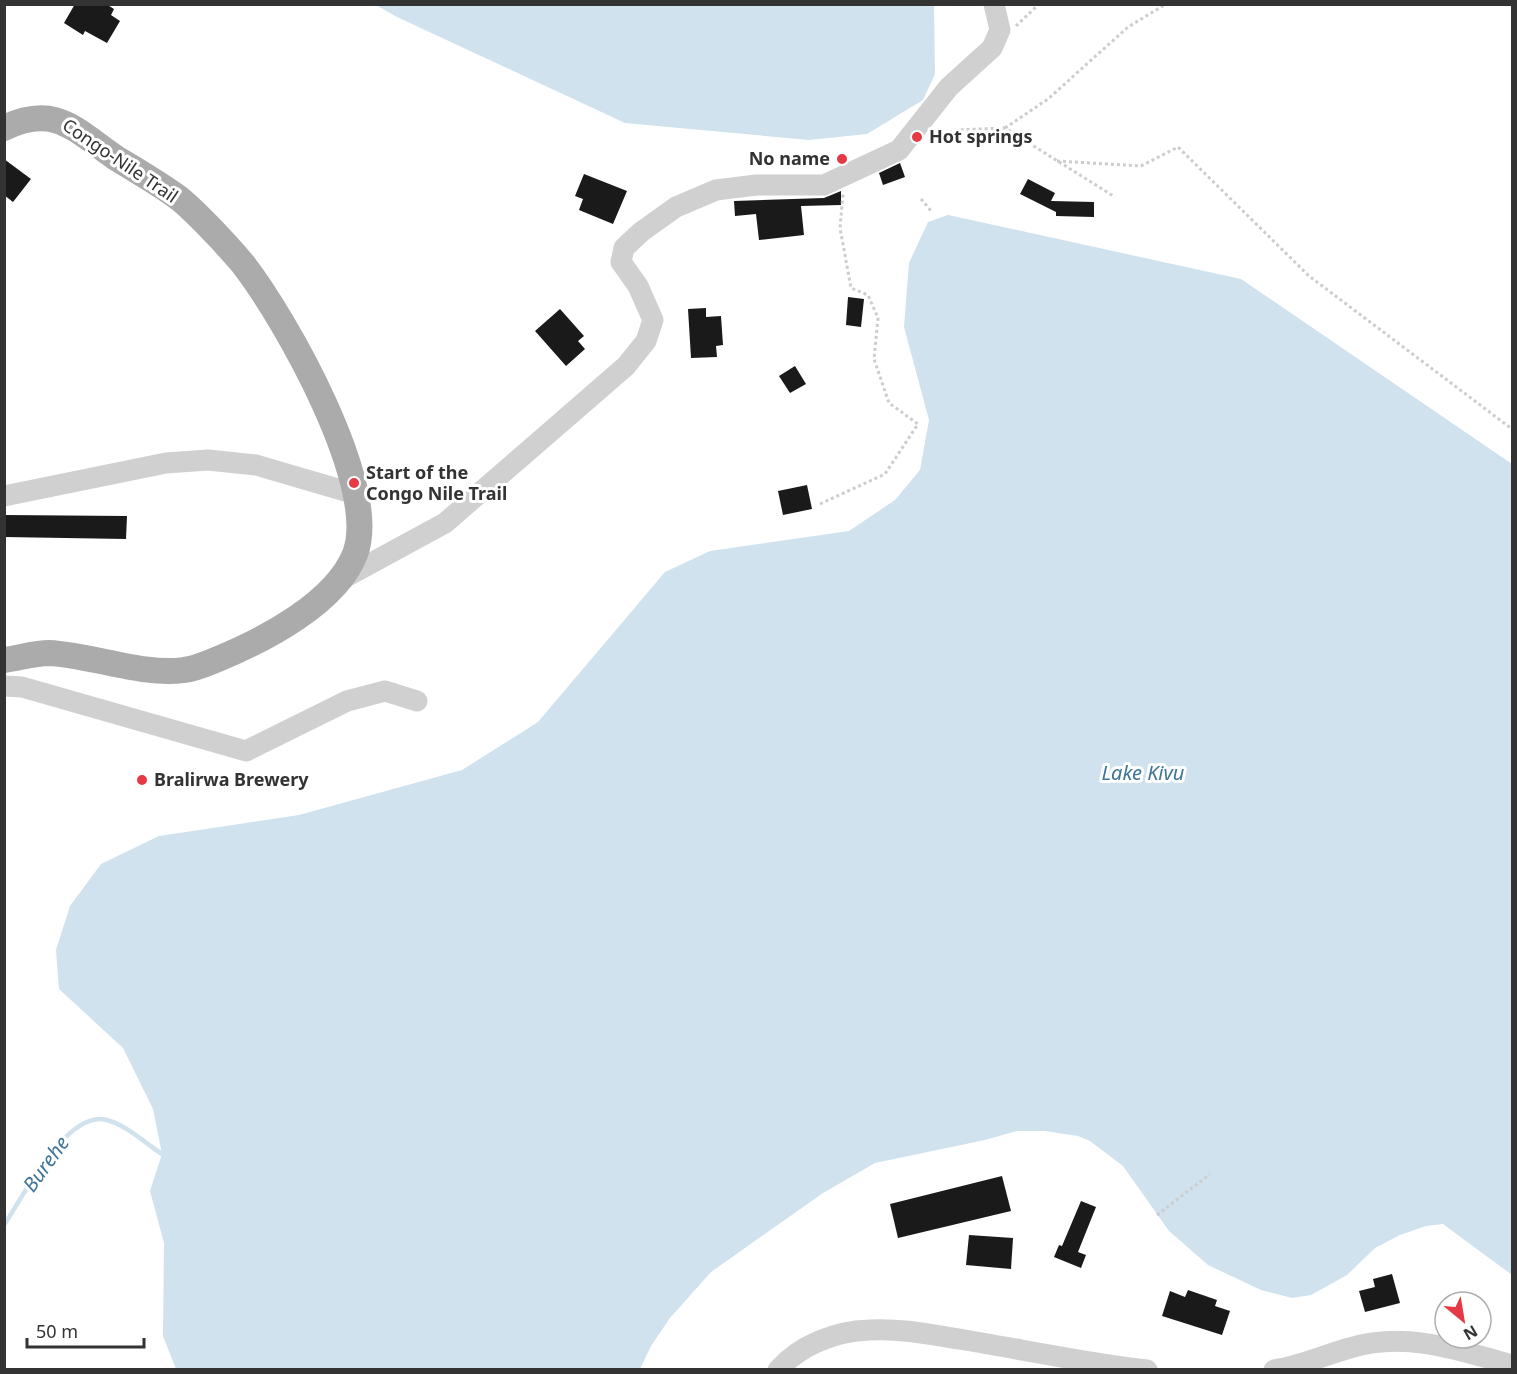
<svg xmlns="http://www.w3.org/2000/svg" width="1517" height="1374" viewBox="0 0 1517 1374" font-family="'Noto Sans',sans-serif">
<rect width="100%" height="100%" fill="#fff"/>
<g fill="#cfe2ee">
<path d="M 376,5 L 934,5 L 935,74 L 923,100 L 867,134 L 809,140 L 625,123 L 397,17 Z"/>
<path d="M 948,215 L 1241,279 L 1512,464 L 1512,1275 L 1443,1224 L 1426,1226 L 1400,1235 L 1375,1248 L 1347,1275 L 1311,1295 L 1292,1298 L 1261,1290 L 1208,1265 L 1169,1231 L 1123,1166 L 1090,1141 L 1078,1136 L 1045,1131 L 1017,1131 L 985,1140 L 875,1163 L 823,1193 L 711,1272 L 670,1318 L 651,1346 L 640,1369 L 176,1369 L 163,1336 L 164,1243 L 150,1191 L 162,1154 L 153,1109 L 123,1048 L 59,989 L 56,950 L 70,906 L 101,864 L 159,836 L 299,815 L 462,770 L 538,722 L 665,572 L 710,551 L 849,531 L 895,500 L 920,470 L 929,420 L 904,327 L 909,263 L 928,222 Z"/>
</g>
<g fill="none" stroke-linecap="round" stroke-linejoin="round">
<path stroke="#cfe2ee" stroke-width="4.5" d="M 4,1225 C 23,1197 67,1109 107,1120 C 126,1125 145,1143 162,1154"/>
</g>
<g fill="#1a1a1a">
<path d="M 75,4 L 106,4 L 114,9 L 111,15 L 120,21 L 107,43 L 85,31 L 83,35 L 64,23 Z"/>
<path d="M 4,159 L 31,179 L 13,202 L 4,195 Z"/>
<path d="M 900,163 L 905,177 L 883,185 L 879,173 Z"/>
<path d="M 584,174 L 627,191 L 613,224 L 579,210 L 583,199 L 575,196 Z"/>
<path d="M 1028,179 L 1055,193 L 1051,201 L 1094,202 L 1094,217 L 1056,216 L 1056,212 L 1020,194 Z"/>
<path d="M 841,191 L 841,205 L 801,206 L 804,235 L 759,240 L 756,214 L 735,216 L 734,201 L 824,198 Z"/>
<path d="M 848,297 L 864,299 L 861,327 L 846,325 Z"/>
<path d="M 706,308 L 706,317 L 721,316 L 723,345 L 716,346 L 717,357 L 691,358 L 688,309 Z"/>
<path d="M 560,309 L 584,336 L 578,341 L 585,349 L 566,366 L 535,331 Z"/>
<path d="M 795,366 L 806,384 L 790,393 L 779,376 Z"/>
<path d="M 807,485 L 812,509 L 783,515 L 778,491 Z"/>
<path d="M 4,515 L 127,516 L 126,539 L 4,537 Z"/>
<path d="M 1002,1176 L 1011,1211 L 898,1238 L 890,1204 Z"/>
<path d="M 1081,1201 L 1096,1207 L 1078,1252 L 1086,1255 L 1081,1268 L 1054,1257 L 1059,1245 L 1062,1246 Z"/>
<path d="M 969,1235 L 1013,1238 L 1011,1269 L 966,1265 Z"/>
<path d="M 1392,1274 L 1400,1303 L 1365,1312 L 1359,1291 L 1375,1287 L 1373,1279 Z"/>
<path d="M 1188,1290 L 1217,1300 L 1215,1306 L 1230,1311 L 1222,1335 L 1162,1316 L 1170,1291 L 1185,1297 Z"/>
</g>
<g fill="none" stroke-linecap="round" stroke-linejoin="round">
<g stroke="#cdcdcd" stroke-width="3" stroke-dasharray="3 3" stroke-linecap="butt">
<path d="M 1016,26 L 1039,4"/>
<path d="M 1005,128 L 1048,99 L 1128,27 L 1166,4"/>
<path d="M 932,138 L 955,130 L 1005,128 L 1115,197"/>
<path d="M 1057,161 L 1141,166 L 1178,147 L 1309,276 L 1512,429"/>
<path d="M 921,199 L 932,212"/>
<path d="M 820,504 L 885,474 L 918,424 L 889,403 L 874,359 L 878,318 L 868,295 L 851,288 L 840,228 L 843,194"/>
<path d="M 1157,1215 L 1210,1174"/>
</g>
<g stroke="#d0d0d0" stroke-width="21">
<path d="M 4,496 L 166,463 L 208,460 L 256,465 L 355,494"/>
<path d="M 342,579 L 445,523 L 626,366 L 646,341 L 653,320 L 638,286 L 621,262 L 624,248 L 641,232 L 676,207 L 716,190 L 756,185 L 824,185 L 899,150 L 949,87 L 992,48 L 1000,30 L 994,4"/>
<path d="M 4,686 L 22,687 L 246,751 L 347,701 L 385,691 L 417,701"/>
<path d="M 778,1370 C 800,1345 836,1331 869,1330 C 901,1328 933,1335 965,1340 C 1025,1350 1086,1363 1147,1370"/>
<path d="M 1274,1370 C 1301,1366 1324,1355 1350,1348 C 1406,1331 1459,1350 1512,1365"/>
</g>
<path stroke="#ababab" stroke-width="26" d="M 4,128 C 55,103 75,130 116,158 C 137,171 160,184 180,199 C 198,214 227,245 243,264 C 285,318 381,487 355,554 C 336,603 264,640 218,659 C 208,663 195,669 184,670 C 143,676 92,655 49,653 C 35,653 19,658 4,660"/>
</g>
<g fill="#e63946" stroke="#fff" stroke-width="2">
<circle cx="917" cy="137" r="6"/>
<circle cx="842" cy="159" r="6"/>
<circle cx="354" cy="483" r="6"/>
<circle cx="142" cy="780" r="6"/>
</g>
<g text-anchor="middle" stroke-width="6" stroke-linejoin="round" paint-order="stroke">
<g font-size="18" font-weight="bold" fill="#333" stroke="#fff" text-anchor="start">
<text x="929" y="143">Hot springs</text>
<text x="830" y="165" text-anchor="end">No name</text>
<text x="366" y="479">Start of the<tspan x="366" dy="21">Congo Nile Trail</tspan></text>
<text x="154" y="786">Bralirwa Brewery</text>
</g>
<g font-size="18" fill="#333" stroke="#fff">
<text transform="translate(120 161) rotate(34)" y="6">Congo-Nile Trail</text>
</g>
<g font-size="20" font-style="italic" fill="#3f7597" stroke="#fff">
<text x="1143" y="780">Lake Kivu</text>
<text transform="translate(46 1164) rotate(-54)" y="7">Burehe</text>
</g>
</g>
<rect width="1517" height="1374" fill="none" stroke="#333333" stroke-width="12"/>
<g transform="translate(1463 1320) rotate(150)"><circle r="28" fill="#ffffff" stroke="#adadad" stroke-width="1.5"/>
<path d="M0-4.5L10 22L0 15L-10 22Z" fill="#e63946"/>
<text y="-9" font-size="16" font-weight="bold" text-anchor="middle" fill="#333333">N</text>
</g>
<path d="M27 1338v9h117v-9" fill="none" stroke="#333333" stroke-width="3"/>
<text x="36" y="1338" font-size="18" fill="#333333" stroke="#ffffff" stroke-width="4.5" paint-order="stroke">50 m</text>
</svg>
